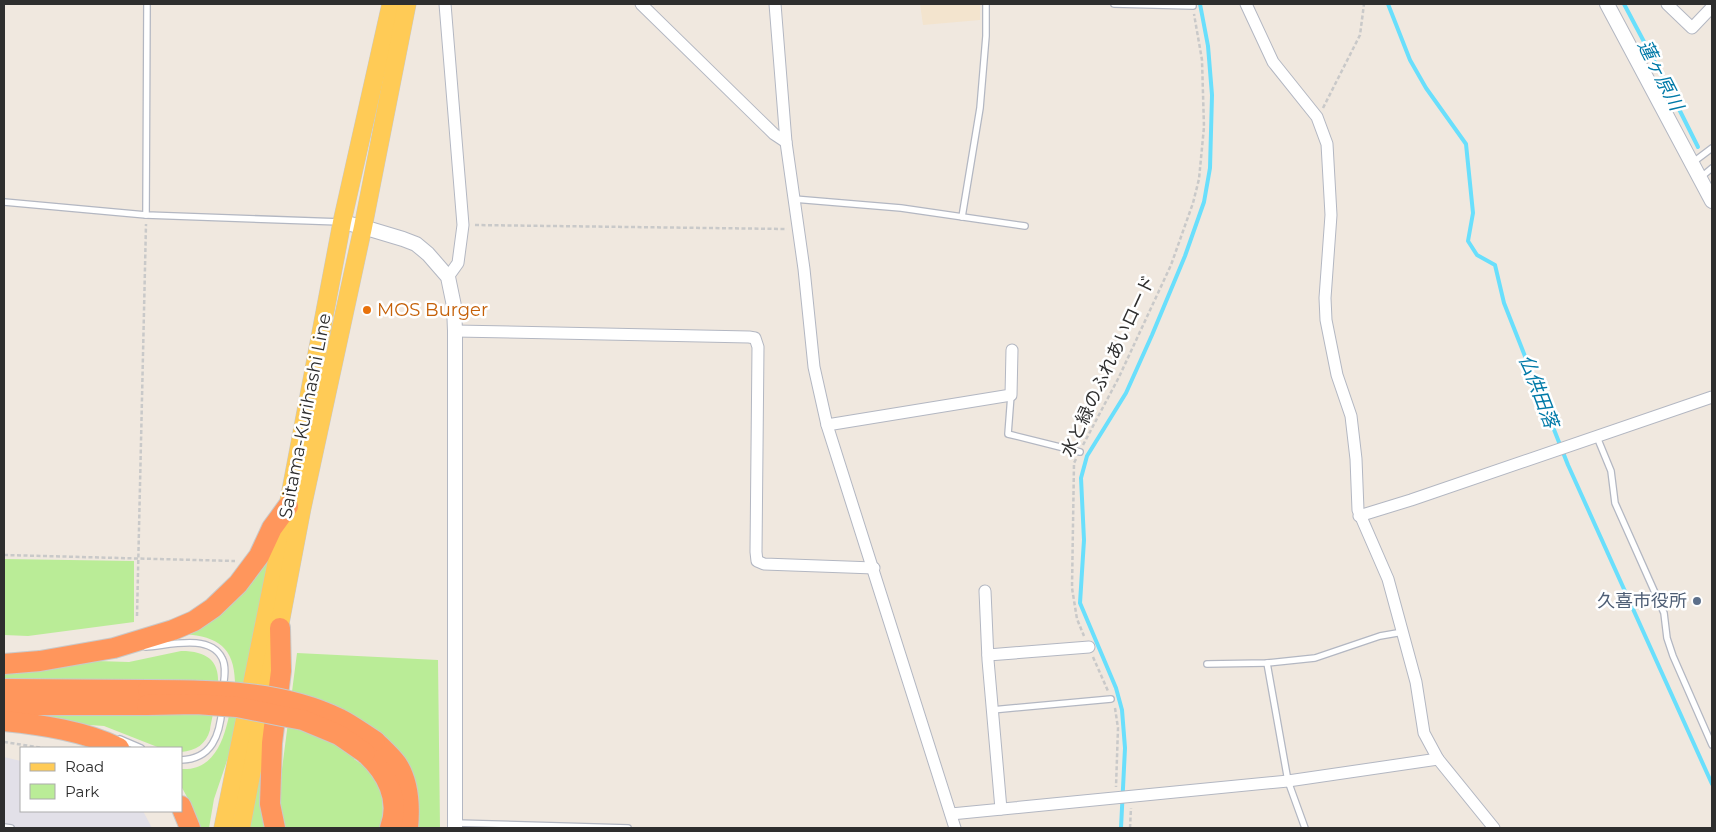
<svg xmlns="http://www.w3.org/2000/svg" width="1716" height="832" viewBox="0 0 1716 832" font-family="Montserrat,'Noto Sans JP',sans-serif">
<rect width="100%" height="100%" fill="#f0e8df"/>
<path fill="#e2e0e8" d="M 4,757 L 21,761 L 21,811 L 143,811 L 152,828 L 4,828 Z"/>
<path fill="#f3e4ce" d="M 920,4 L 980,4 L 980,20 L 923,25 Z"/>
<g fill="#baec97">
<path d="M 269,557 L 232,746 L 214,799 L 209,828 L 198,828 L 192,806 L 181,786 L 181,769 C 226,772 229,713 235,682 C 234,647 218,637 185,634 C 227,616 244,593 269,557 Z"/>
<path d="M 4,559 L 134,561 L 134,622 L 28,636 L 4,635 Z"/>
<path d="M 181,651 C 235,651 216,694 210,730 C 206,744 196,751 181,752 L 181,748 L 160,748 L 104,726 L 75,724 L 4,711 L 143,712 L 143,716 L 160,715 L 4,683 L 4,673 L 97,661 L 129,662 Z"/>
<path d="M 297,653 L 438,660 L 440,828 L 414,828 L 375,732 L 354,759 C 382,777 386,798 381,828 L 285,828 L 278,800 Z"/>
<path d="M 261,770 L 262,807 L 265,828 L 247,828 Z"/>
</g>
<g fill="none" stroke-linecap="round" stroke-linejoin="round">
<g stroke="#69dffc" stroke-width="4">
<path d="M 1388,4 L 1410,60 L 1426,88 L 1466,144 L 1473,213 L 1468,241 L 1477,255 L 1495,265 L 1504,303 L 1568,465 L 1712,784"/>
<path d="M 1624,4 L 1668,87 L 1698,147"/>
<path d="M 1121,828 L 1125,748 L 1122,710 L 1116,688 L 1080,603 L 1084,540 L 1081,478 L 1087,456 L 1126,393 L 1152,335 L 1185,256 L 1204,202 L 1210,168 L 1212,95 L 1208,46 L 1200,4"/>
</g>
<g stroke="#b3b7c2" stroke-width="8">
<g id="service">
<path d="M 1114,4 L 1193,6"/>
<path d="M 1692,163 L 1712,148"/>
<path d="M 1700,178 L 1712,168"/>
<path d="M 794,199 L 901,208 L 1025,226"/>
<path d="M 4,202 L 146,215 L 341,222"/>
<path d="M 146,215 L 147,4"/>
<path d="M 962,217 L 980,108 L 986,36 L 986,4"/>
<path d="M 1011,395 L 1008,434 L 1080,452"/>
<path d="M 1597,437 L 1611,471 L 1615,503 L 1664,613 L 1667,638 L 1673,656 L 1712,745"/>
<path d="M 146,647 C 167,646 209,633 222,658 C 227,667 224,680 223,689"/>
<path d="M 1267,663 L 1288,781 L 1305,828"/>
<path d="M 1207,664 L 1267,663 L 1315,658 L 1380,636 L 1403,632"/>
<path d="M 992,710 L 1111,699"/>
<path d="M 120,739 L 141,748"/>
<path d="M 181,760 C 212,759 220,735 222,708"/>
<path d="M 455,823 L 628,828"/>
<path d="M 4,827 L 11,828"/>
</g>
</g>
<g stroke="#b3b7c2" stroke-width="13">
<g id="minor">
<path d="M 445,4 L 463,225 L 458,263 L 448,277"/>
<path d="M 641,4 L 774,134 L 786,142"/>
<path d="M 775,4 L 786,142 L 804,269 L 814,367 L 827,425 L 955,828"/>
<path d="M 1246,4 L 1273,62 L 1317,117 L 1327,144 L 1331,215 L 1325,298 L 1326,320 L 1337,375 L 1351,416 L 1356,459 L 1358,510 L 1388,579 L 1416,682 L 1424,733 L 1438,759 L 1494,828"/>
<path d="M 1667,4 L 1692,28 L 1712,7"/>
<path d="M 455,331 L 749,337 L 755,338 L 758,347 L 756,552 L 757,561 L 764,564 L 874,568"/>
<path d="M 827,425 L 1011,395 L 1012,350"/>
<path d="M 1359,516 L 1411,500 L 1712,397"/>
<path d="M 985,591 L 988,660 L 1001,809"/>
<path d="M 988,655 L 1089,647"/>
<path d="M 951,814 L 1288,781 L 1438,759"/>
</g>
</g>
<g stroke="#b3b7c2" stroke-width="16">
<g id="tertiary">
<path d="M 1607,4 L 1712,201"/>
<path d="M 342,222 L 363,227 L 403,239 L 416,244 L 428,254 L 448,277 L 454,306 L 455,331 L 455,828"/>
</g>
</g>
<g stroke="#c9c9c9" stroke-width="19">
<g id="primary">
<path d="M 223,828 L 288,506 L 342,222 L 391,4"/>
<path d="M 241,828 L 302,508 L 363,227 L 407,4"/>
</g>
</g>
<g stroke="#c9c9c9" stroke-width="22">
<g id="motorway">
<path d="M 4,664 L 40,661 L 114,648 L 173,630 L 194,621 L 213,608 L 238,584 L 259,556 L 272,528 L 288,506"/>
<path d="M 4,689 L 148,690"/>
<path d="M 4,705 L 147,705"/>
<path d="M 4,721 C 43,725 84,731 119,748"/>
<path d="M 375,741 C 382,748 391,756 397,764 C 409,782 410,807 408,828"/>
<path d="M 365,753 C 386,772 401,799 390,828"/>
<path d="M 181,806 L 190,828"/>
<path d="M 275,828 L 270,804 L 272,743 L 281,671 L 280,628"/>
</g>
</g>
<g stroke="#c9c9c9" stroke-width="2.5" stroke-dasharray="4 2.5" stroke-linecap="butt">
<path d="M 1323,108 L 1360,35 L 1364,4"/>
<path d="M 475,225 L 787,229"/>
<path d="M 1083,445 L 1119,377 L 1171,265 L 1193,203 L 1199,179 L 1204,127 L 1202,60 L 1194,14"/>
<path d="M 1076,459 L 1074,463 L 1072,588 L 1077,619 L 1084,636"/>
<path d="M 4,555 L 235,561"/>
<path d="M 137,616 L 146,224"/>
<path d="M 1093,657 L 1108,691"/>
<path d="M 1115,708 L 1118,728 L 1116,787"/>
<path d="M 4,742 L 43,748"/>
<path d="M 1130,828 L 1131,808"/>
</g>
<use href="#service" stroke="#fff" stroke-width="5.5"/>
<use href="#minor" stroke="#fff" stroke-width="11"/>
<use href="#tertiary" stroke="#fff" stroke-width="14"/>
<use href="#primary" stroke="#ffcb56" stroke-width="18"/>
<use href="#motorway" stroke="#ff965c" stroke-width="20"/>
<g stroke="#c9c9c9" stroke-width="22" stroke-linecap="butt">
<g id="motorway-bridge">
<path d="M 148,690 C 212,690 281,690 340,719 C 352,725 364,734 375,741"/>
<path d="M 147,705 L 196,704 L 237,707 L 282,716 L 303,720 L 339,735 L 365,753"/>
</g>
</g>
<use href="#motorway-bridge" stroke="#ff965c" stroke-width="20"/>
</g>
<circle fill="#e8710a" stroke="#fff" stroke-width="2" cx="367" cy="310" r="5"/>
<circle fill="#5c6f8a" stroke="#fff" stroke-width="2" cx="1697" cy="601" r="5"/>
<g text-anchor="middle" stroke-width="5" stroke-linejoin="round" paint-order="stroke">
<g font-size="18" fill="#c56008" stroke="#fff" text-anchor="start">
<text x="377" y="316">MOS Burger</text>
</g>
<g font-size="18" fill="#2e2e2e" stroke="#fff">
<text transform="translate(1108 366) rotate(-65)" y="6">水と緑のふれあいロード</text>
<text transform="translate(305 416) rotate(-79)" y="6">Saitama-Kurihashi Line</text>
</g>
<g font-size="18" fill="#4e5e75" stroke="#fff" text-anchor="end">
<text x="1687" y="607">久喜市役所</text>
</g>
<g font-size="19" font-style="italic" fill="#017aa8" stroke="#fff">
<text transform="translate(1661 75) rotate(63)" y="7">蓮ヶ原川</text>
<text transform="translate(1539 391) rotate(69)" y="7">仏供田落</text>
</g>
</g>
<rect width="1716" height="832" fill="none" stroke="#2e2e2e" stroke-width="10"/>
<rect x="20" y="747" width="162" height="65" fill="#ffffff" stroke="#ababab"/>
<rect x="30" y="763" width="25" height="8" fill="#ffcb56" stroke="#ababab"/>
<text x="65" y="772" font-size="15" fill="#2e2e2e">Road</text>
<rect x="30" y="784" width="25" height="15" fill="#baec97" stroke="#ababab"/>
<text x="65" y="797" font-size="15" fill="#2e2e2e">Park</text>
</svg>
